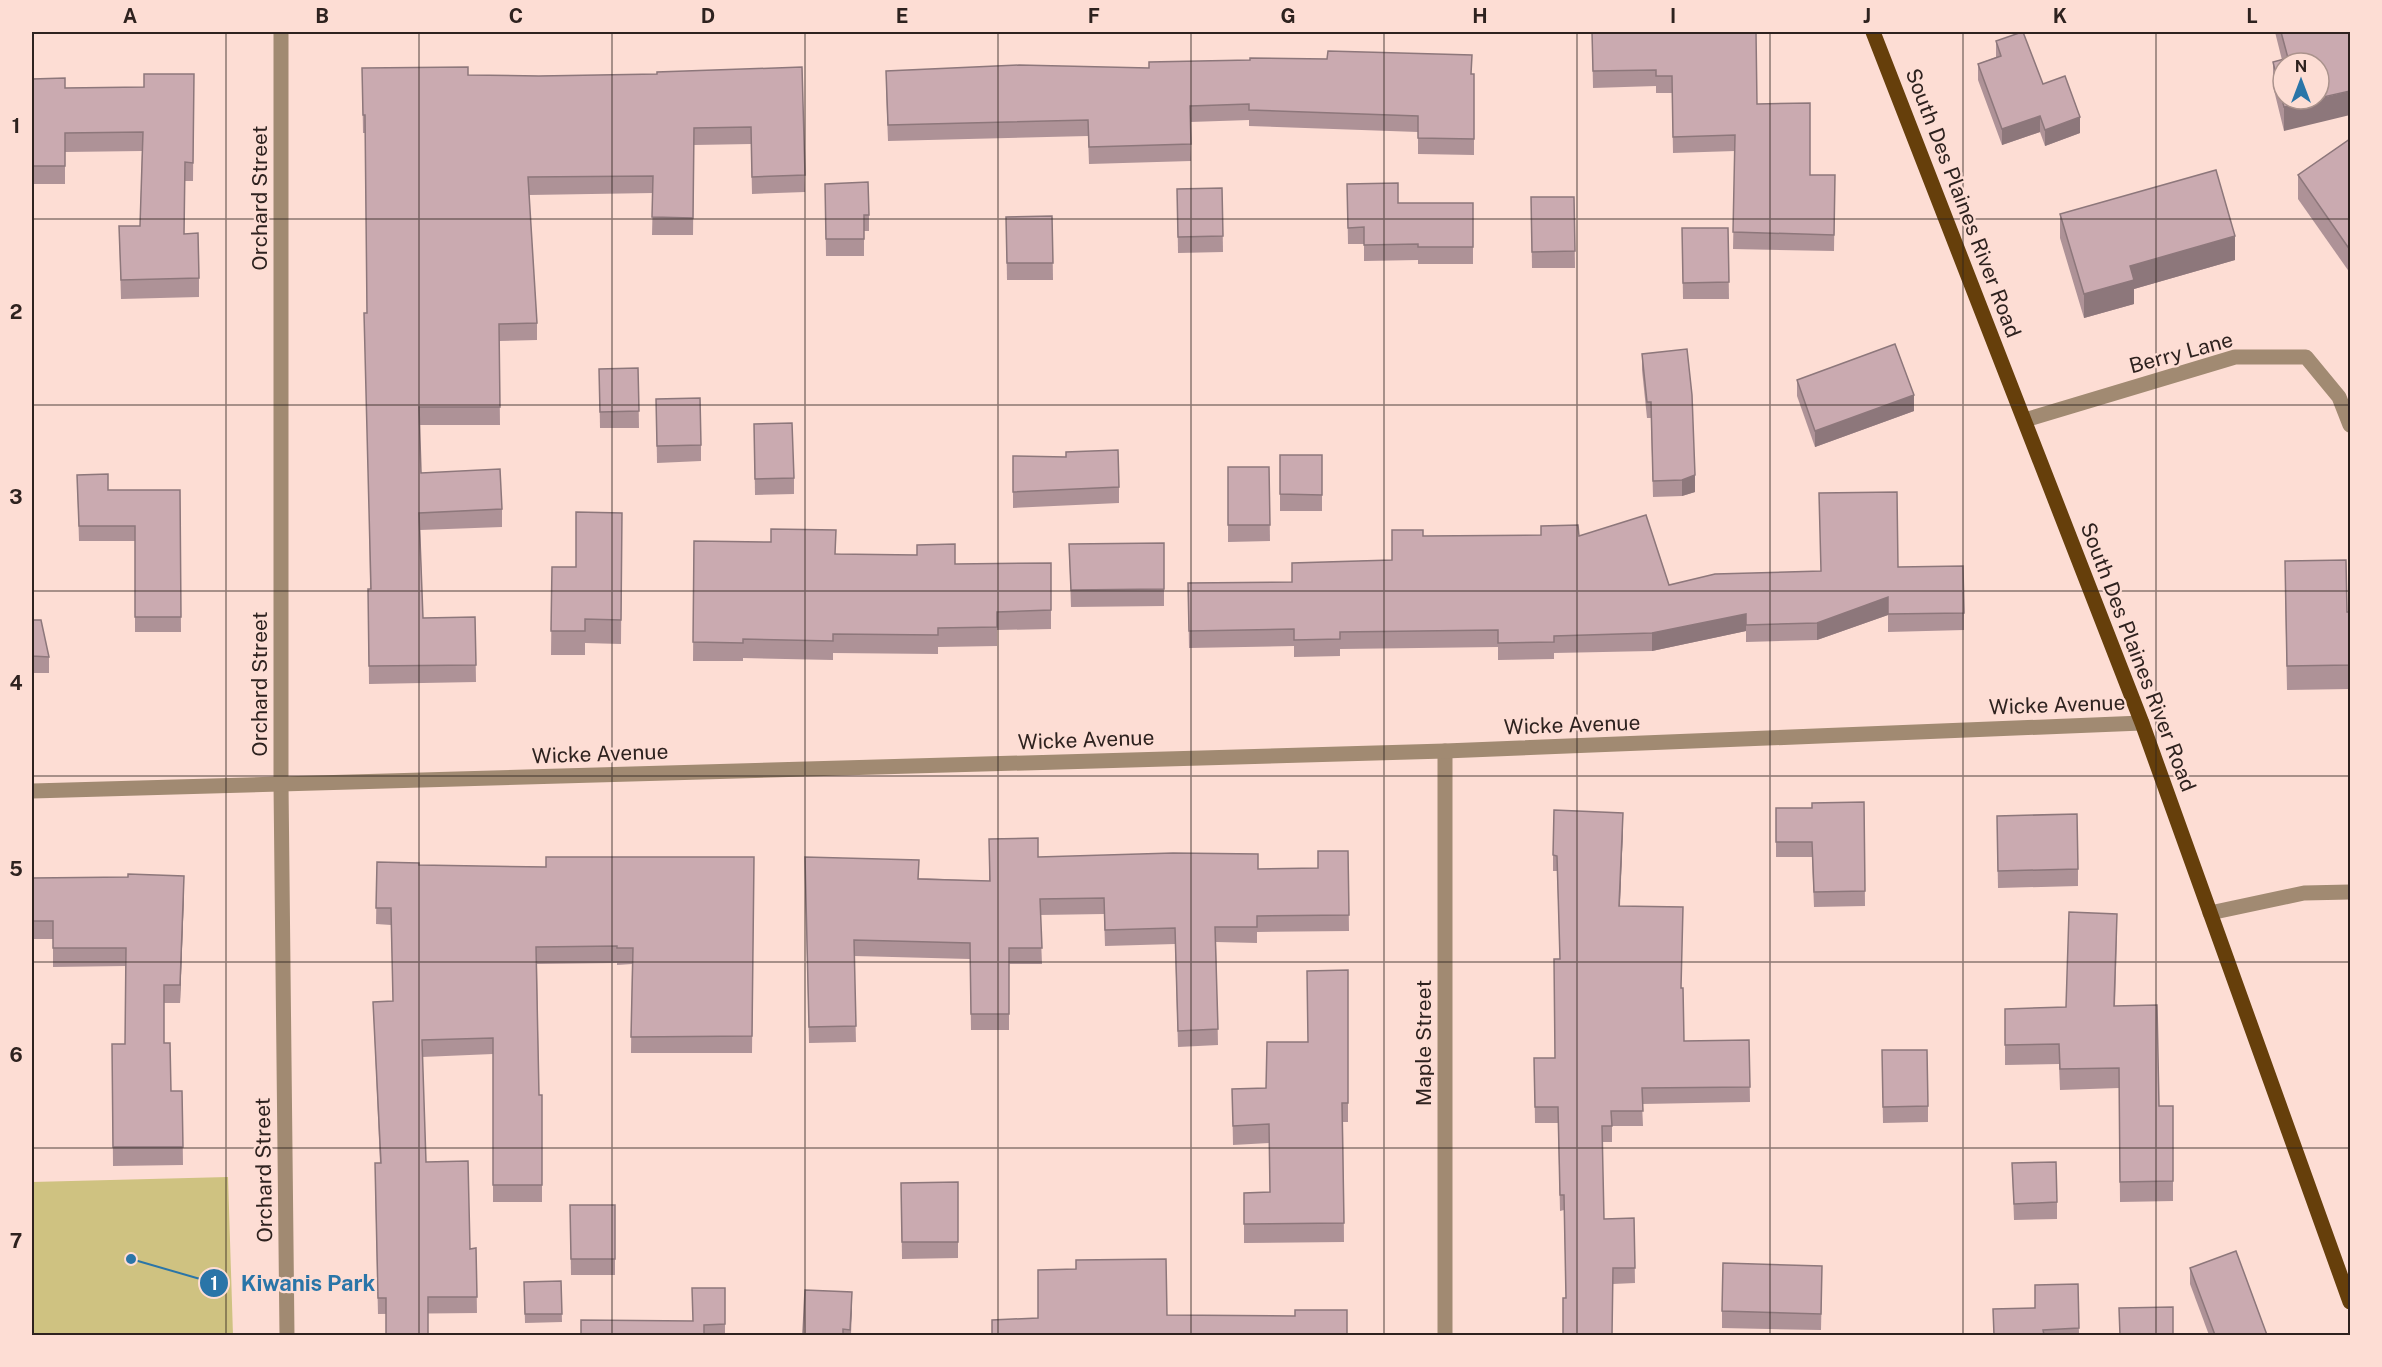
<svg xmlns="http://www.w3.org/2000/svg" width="2382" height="1367" viewBox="0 0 2382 1367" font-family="'Public Sans',sans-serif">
<rect width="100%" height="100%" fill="#fdddd4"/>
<path fill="#cfc281" d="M 228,1177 L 233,1335 L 32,1335 L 32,1182 Z"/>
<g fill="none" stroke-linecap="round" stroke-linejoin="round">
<g stroke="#a18a72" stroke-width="15">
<path d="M 281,32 L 281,784 L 287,1336"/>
<path d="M 2025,420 L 2235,357 L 2306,357 L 2339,397 L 2350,425"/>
<path d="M 1445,751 L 1445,1336"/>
<path d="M 32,791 L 1445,751 L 2142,723"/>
<path d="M 2210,913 L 2304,893 L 2350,892"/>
</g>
<path stroke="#663f0b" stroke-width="15" d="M 1873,32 L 2142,723 L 2350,1302"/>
</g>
<g fill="#ae9297">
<path d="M 1592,32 L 1757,104 L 1810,175 L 1835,175 L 1834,251 L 1733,249 L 1735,151 L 1673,153 L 1672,93 L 1656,93 L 1656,86 L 1593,88 Z"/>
<path d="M 2275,32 L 2350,32 L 2284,131 L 2273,86 L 2273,62 L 2282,60 Z"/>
<path d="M 1996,41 L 2043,84 L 2080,133 L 2045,146 L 2040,132 L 2002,145 L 1978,80 L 1978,64 L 1996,57 Z"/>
<path d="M 802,67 L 805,192 L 752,194 L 751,144 L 694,145 L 693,235 L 652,235 L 653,193 L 529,195 L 537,323 L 537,340 L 499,341 L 500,425 L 419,425 L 421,473 L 502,509 L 502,527 L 420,530 L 423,618 L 475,617 L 476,682 L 369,684 L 368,589 L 370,589 L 365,133 L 363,133 L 362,68 L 468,75 L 539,76 L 657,74 Z"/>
<path d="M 194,74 L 193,181 L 185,181 L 184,234 L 199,278 L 199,297 L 121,299 L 119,226 L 140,226 L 142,151 L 65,152 L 65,184 L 32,184 L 32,79 L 65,88 L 144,87 Z"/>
<path d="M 1474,74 L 1474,155 L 1418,154 L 1418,132 L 1249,126 L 1249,120 L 1190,122 L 1191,161 L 1089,164 L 1088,136 L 888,141 L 886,87 Z"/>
<path d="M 2350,139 L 2350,273 L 2298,199 L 2298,175 Z"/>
<path d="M 825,184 L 869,215 L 869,231 L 864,231 L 864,256 L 826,256 Z"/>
<path d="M 1347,184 L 1398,203 L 1473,203 L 1473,264 L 1418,264 L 1418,260 L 1364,261 L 1364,244 L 1348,244 Z"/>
<path d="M 1222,188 L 1223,252 L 1178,253 L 1177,189 Z"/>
<path d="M 1531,197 L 1574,197 L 1575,268 L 1532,268 Z"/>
<path d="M 2060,214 L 2235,260 L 2134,289 L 2134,304 L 2084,318 L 2060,238 Z"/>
<path d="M 1052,216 L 1053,280 L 1007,280 L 1006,217 Z"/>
<path d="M 1682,228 L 1728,228 L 1729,299 L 1683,299 Z"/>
<path d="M 1642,354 L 1695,492 L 1682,496 L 1653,497 L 1651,418 L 1647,418 L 1642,370 Z"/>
<path d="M 638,368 L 639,428 L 600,428 L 599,369 Z"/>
<path d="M 1797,380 L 1914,411 L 1815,447 L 1797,396 Z"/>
<path d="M 656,399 L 701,445 L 701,461 L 657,463 Z"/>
<path d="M 754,424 L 794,478 L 794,494 L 755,495 Z"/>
<rect x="1280" y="455" width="42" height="56"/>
<path d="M 1013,456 L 1119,487 L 1119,503 L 1013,508 Z"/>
<path d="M 1228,467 L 1269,467 L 1270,541 L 1228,542 Z"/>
<path d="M 77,475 L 108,490 L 180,490 L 181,632 L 135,632 L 135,541 L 79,541 Z"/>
<path d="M 622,513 L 621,644 L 585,643 L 585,655 L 551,655 L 552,567 L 576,567 Z"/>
<path d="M 1423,536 L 1579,536 L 1669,585 L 1820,571 L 1898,567 L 1964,613 L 1964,630 L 1888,632 L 1888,615 L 1817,640 L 1746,642 L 1746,631 L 1652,651 L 1554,653 L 1554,659 L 1498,660 L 1498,647 L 1340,649 L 1340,656 L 1294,657 L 1294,646 L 1189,648 L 1188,583 L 1292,582 L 1292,563 L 1392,560 Z"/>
<path d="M 694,541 L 955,564 L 1051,563 L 1051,629 L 997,630 L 997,646 L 938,647 L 938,654 L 833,653 L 833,660 L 743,658 L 743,661 L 693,661 Z"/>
<path d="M 1164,543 L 1164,606 L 1071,607 L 1069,544 Z"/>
<path d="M 2285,585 L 2347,612 L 2350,612 L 2350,689 L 2287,690 Z"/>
<path d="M 32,620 L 49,657 L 49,673 L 32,673 Z"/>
<path d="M 1864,802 L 1865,906 L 1814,907 L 1812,857 L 1776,857 L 1776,808 L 1812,808 Z"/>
<path d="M 1623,829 L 1620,906 L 1681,988 L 1684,1041 L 1749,1040 L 1750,1102 L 1642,1104 L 1643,1126 L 1612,1126 L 1612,1142 L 1602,1142 L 1604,1219 L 1634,1218 L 1635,1283 L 1613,1284 L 1566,1298 L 1564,1210 L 1560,1211 L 1558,1123 L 1535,1123 L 1534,1058 L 1555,1058 L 1560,959 L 1557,871 L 1553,871 L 1553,855 Z"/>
<path d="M 1997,832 L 2078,869 L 2078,886 L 1998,888 Z"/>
<path d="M 989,839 L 1038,857 L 1258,869 L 1318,868 L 1348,851 L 1349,931 L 1257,932 L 1257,943 L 1216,942 L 1218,1045 L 1178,1047 L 1175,944 L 1105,946 L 1104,914 L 1040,915 L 1042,964 L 1009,964 L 1009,1030 L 971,1030 L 970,959 L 854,956 L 856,1042 L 809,1043 L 805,873 L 989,881 Z"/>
<path d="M 754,857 L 752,1053 L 631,1053 L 632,964 L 617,965 L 617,963 L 537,964 L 539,1095 L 542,1095 L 542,1202 L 493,1202 L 493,1054 L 422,1057 L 426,1162 L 470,1249 L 476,1248 L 477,1313 L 378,1314 L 375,1179 L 380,1163 L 373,1002 L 393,1001 L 391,925 L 376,924 L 377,862 L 419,865 L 546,867 Z"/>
<path d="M 32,878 L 184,894 L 180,1003 L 164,1003 L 164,1043 L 171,1091 L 182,1091 L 183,1165 L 113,1166 L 112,1044 L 125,1044 L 126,966 L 53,967 L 53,939 L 32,939 Z"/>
<path d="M 2117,934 L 2115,1006 L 2159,1106 L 2173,1106 L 2173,1201 L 2120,1202 L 2119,1088 L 2060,1090 L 2059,1064 L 2005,1065 L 2005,1009 L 2066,1007 Z"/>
<path d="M 1348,970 L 1348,1122 L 1343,1122 L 1344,1242 L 1244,1243 L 1244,1193 L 1270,1192 L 1269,1143 L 1233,1145 L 1232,1089 L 1266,1088 L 1308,1042 Z"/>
<path d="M 1882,1067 L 1928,1106 L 1928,1122 L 1883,1123 Z"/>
<path d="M 2012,1163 L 2057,1202 L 2057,1219 L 2014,1220 Z"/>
<path d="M 958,1182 L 958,1258 L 902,1259 L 901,1183 Z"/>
<path d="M 570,1205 L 615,1205 L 615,1275 L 571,1275 Z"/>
<path d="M 2190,1268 L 2267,1335 L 2209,1335 L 2190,1284 Z"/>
<path d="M 561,1281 L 562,1322 L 525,1323 L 524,1282 Z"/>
<path d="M 1822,1283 L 1821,1330 L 1722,1328 L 1722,1311 Z"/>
<path d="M 2078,1284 L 2079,1335 L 1994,1335 L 1993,1309 L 2035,1308 Z"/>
<path d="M 725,1288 L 725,1335 L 581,1335 L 692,1321 Z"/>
<path d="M 852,1309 L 851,1335 L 803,1335 Z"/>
</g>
<g fill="#8d777b">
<path d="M 2350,91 L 2350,115 L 2284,131 L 2284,107 Z"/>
<path d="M 2040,116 L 2040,132 L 2002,145 L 2002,129 Z"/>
<path d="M 2080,117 L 2080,133 L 2045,146 L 2045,130 Z"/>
<path d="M 2235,236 L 2235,260 L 2134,289 L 2134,304 L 2084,318 L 2084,294 L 2130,266 Z"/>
<path d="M 1914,395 L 1914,411 L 1815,447 L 1815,431 Z"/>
<path d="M 1695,475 L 1695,492 L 1682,496 L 1682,480 Z"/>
<path d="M 1888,597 L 1888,615 L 1817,640 L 1817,623 Z"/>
<path d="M 1746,614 L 1746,631 L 1652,651 L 1652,633 Z"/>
<path d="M 1623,813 L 1623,829 L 1619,922 L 1619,906 Z"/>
<path d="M 184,876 L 184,894 L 180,1003 L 180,985 Z"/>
<path d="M 852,1292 L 852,1309 L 850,1335 Z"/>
</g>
<g fill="#caaab0" stroke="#8d777b" stroke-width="1.5">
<path d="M 1592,32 L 1756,32 L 1757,104 L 1810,103 L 1810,175 L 1835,175 L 1834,235 L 1733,232 L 1735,135 L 1673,137 L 1672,76 L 1656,76 L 1656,70 L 1593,71 Z"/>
<path d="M 2022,32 L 2023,32 L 2043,84 L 2065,76 L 2080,117 L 2045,130 L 2040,116 L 2002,129 L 1978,64 L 2001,56 L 1996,41 Z"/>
<path d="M 2281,32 L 2350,32 L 2350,91 L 2319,98 L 2319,63 L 2283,63 L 2283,99 L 2317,99 L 2284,107 L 2273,62 L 2288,58 Z"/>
<path d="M 1328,51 L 1472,55 L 1471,74 L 1474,74 L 1474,139 L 1418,138 L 1418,116 L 1249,110 L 1249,104 L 1190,106 L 1191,144 L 1089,147 L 1088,120 L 888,125 L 886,71 L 1019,65 L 1149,68 L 1149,62 L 1250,60 L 1250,58 L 1327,59 Z"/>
<path d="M 468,67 L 468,75 L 539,76 L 657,74 L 657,72 L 802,67 L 805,175 L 752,177 L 751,127 L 694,128 L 693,218 L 652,217 L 653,176 L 528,177 L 537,323 L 499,324 L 500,407 L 419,407 L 421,473 L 500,469 L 502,509 L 419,513 L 423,618 L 475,617 L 476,665 L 369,666 L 368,589 L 371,589 L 364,313 L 367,313 L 365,115 L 363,115 L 362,68 Z"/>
<path d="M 144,74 L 194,74 L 193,163 L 185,162 L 184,234 L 198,233 L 199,278 L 121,280 L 119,226 L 140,226 L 143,132 L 65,133 L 65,166 L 32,166 L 32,79 L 65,78 L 65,88 L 144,87 Z"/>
<path d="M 2350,139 L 2350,250 L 2298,175 Z"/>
<path d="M 2216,170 L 2235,236 L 2130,266 L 2134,280 L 2084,294 L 2060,214 Z"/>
<path d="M 868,182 L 869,215 L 864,215 L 864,239 L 826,239 L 825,184 Z"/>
<path d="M 1398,183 L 1398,203 L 1473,203 L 1473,247 L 1418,247 L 1418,244 L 1364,245 L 1364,227 L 1348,228 L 1347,184 Z"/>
<path d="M 1222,188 L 1223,236 L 1178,237 L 1177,189 Z"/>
<path d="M 1531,197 L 1574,197 L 1575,251 L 1532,252 Z"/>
<path d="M 1052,216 L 1053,263 L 1007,263 L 1006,217 Z"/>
<path d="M 1682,228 L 1728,228 L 1729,282 L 1683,283 Z"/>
<path d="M 1895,344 L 1914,395 L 1815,431 L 1797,380 Z"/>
<path d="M 1687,349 L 1692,395 L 1695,475 L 1682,480 L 1653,481 L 1651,402 L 1647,402 L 1642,354 Z"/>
<path d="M 638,368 L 639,411 L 600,412 L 599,369 Z"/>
<path d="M 700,398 L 701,445 L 657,446 L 656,399 Z"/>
<path d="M 792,423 L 794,478 L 755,479 L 754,424 Z"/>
<path d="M 1118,450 L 1119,487 L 1013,492 L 1013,456 L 1066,457 L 1066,452 Z"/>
<path d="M 1280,455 L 1322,455 L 1322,495 L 1280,494 Z"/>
<path d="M 1228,467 L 1269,467 L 1270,525 L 1228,525 Z"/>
<path d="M 108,474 L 108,490 L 180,490 L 181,617 L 135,617 L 135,526 L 79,526 L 77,475 Z"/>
<path d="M 1897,492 L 1898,567 L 1963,566 L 1964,613 L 1888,614 L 1888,597 L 1817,623 L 1746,625 L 1746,614 L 1652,633 L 1554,636 L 1554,642 L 1498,643 L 1498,630 L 1340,632 L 1340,639 L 1294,640 L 1294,629 L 1189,631 L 1188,583 L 1292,582 L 1292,563 L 1392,560 L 1392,530 L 1423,530 L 1423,536 L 1541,535 L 1541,526 L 1578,525 L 1579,536 L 1646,515 L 1669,585 L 1715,574 L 1821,571 L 1819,493 Z"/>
<path d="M 576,512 L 622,513 L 621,620 L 585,619 L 585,631 L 551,631 L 552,567 L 576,567 Z"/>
<path d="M 771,529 L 836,530 L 835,554 L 917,555 L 917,545 L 955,544 L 955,564 L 1051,563 L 1051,610 L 997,612 L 997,627 L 938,628 L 938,635 L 833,634 L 833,641 L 743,639 L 743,643 L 693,642 L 694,541 L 771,542 Z"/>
<path d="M 1164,543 L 1164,589 L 1071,590 L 1069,544 Z"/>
<path d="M 2346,560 L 2347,612 L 2350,612 L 2350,665 L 2287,666 L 2285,561 Z"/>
<path d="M 32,620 L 41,620 L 49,657 L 32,656 Z"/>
<path d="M 1864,802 L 1865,891 L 1814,892 L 1812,842 L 1776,842 L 1776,808 L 1812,808 L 1812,803 Z"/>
<path d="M 1554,810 L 1623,813 L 1619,906 L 1683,907 L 1681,988 L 1683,988 L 1684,1041 L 1749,1040 L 1750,1087 L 1642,1088 L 1643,1111 L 1611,1111 L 1612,1126 L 1602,1126 L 1604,1219 L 1634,1218 L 1635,1268 L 1613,1268 L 1612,1335 L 1563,1335 L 1563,1298 L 1566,1298 L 1564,1195 L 1560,1195 L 1558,1107 L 1535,1107 L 1534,1058 L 1555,1058 L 1554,959 L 1560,959 L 1557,856 L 1553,855 Z"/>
<path d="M 2077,814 L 2078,869 L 1998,871 L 1997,816 Z"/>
<path d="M 1038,838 L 1038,857 L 1173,853 L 1258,854 L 1258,869 L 1318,868 L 1318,851 L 1348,851 L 1349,915 L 1257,916 L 1257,927 L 1215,927 L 1218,1029 L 1178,1031 L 1175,928 L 1105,930 L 1104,898 L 1040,899 L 1042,948 L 1009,948 L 1009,1014 L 971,1014 L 970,943 L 854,940 L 856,1026 L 809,1027 L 805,857 L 919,860 L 918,879 L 990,881 L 989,839 Z"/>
<path d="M 546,857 L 754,857 L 752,1036 L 631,1037 L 633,948 L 617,948 L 617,946 L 536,947 L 539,1095 L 542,1095 L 542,1185 L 493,1185 L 493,1038 L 422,1040 L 426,1162 L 468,1161 L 470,1249 L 476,1248 L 477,1297 L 428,1297 L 428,1335 L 386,1335 L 386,1298 L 378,1298 L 375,1163 L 381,1163 L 373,1002 L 393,1001 L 391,908 L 376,908 L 377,862 L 419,863 L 419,865 L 546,867 Z"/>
<path d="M 128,874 L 184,876 L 180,985 L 164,985 L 164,1043 L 170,1043 L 171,1091 L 182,1091 L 183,1147 L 113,1147 L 112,1044 L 125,1044 L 126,948 L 53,948 L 53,921 L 32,921 L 32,878 L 128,877 Z"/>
<path d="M 2069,912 L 2117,914 L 2114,1006 L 2157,1005 L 2159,1106 L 2173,1106 L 2173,1181 L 2120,1182 L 2119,1068 L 2060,1069 L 2059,1044 L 2005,1045 L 2005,1009 L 2066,1007 Z"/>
<path d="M 1348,970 L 1348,1103 L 1342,1103 L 1344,1223 L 1244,1224 L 1244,1193 L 1270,1192 L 1269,1124 L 1233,1126 L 1232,1089 L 1266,1088 L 1267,1042 L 1308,1042 L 1307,971 Z"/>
<path d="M 1882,1050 L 1927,1050 L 1928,1106 L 1883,1107 Z"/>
<path d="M 2056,1162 L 2057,1202 L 2014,1204 L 2012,1163 Z"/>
<path d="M 958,1182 L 958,1242 L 902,1242 L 901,1183 Z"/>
<path d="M 570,1205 L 615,1205 L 615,1259 L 571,1259 Z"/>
<path d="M 2236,1251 L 2267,1335 L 2215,1335 L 2190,1268 Z"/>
<path d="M 1166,1259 L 1167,1315 L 1295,1316 L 1295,1310 L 1347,1310 L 1347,1335 L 992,1335 L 992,1320 L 1038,1318 L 1038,1270 L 1076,1269 L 1076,1260 Z"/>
<path d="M 1723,1263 L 1822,1266 L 1821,1314 L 1722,1311 Z"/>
<path d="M 561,1281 L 562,1314 L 525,1314 L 524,1282 Z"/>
<path d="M 2078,1284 L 2079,1328 L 2043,1330 L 2044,1335 L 1994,1335 L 1993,1309 L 2035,1308 L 2035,1285 Z"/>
<path d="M 692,1288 L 725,1288 L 725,1324 L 704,1325 L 704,1335 L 581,1335 L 581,1320 L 693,1321 Z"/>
<path d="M 805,1290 L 852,1292 L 850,1330 L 843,1329 L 843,1335 L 803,1335 Z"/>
<path d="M 2173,1307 L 2173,1335 L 2120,1335 L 2119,1308 Z"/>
</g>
<path fill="none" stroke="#2e221f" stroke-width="1.5" stroke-opacity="0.55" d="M 226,32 L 226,1336M 419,32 L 419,1336M 612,32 L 612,1336M 805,32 L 805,1336M 998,32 L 998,1336M 1191,32 L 1191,1336M 1384,32 L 1384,1336M 1577,32 L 1577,1336M 1770,32 L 1770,1336M 1963,32 L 1963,1336M 2156,32 L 2156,1336M 32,219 L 2350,219M 32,405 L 2350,405M 32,591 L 2350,591M 32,776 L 2350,776M 32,962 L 2350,962M 32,1148 L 2350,1148"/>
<g text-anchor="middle" stroke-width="4.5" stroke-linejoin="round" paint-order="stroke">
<g font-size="21" fill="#2e221f" stroke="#fdddd4">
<text transform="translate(260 198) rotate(-90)" y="7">Orchard Street</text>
<text transform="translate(1963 203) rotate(69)" y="7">South Des Plaines River Road</text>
<text transform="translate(2181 353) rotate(-15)" y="7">Berry Lane</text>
<text transform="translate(2138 657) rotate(69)" y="7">South Des Plaines River Road</text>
<text transform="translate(260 684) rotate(-90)" y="7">Orchard Street</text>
<text transform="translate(2057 705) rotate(-2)" y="7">Wicke Avenue</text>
<text transform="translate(1572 725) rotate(-2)" y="7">Wicke Avenue</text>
<text transform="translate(1086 740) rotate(-2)" y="7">Wicke Avenue</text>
<text transform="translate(600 754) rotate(-2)" y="7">Wicke Avenue</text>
<text transform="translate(1424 1043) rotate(-90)" y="7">Maple Street</text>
<text transform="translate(264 1170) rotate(-91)" y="7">Orchard Street</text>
</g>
</g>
<path fill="none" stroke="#2a75a8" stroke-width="2" d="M131 1259L214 1283"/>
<g fill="#2a75a8" stroke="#fdddd4" stroke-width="2">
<circle cx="131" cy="1259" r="6"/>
<circle cx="214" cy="1283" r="15"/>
</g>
<g font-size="18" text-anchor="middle" font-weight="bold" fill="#fff">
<text x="214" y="1290">1</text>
</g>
<g font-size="22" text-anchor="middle" font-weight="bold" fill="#2a75a8" stroke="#fdddd4" stroke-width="4.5" stroke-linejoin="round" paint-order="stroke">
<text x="308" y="1291">Kiwanis Park</text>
</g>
<rect width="2382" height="1367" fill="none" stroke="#fdddd4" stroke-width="66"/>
<g transform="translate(2301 81)"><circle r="28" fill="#fdddd4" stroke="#aa928c" stroke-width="1.5"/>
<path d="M0-4.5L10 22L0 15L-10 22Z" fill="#2a75a8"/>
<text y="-9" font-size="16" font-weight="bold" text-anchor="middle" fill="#2e221f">N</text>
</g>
<rect x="33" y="33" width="2316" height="1301" fill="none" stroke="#2e221f" stroke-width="2"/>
<g font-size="20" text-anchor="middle" font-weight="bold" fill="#2e221f">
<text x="130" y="23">A</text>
<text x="322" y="23">B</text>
<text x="516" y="23">C</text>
<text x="708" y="23">D</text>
<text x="902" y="23">E</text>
<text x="1094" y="23">F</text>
<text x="1288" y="23">G</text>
<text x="1480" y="23">H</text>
<text x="1673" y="23">I</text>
<text x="1867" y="23">J</text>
<text x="2060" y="23">K</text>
<text x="2252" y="23">L</text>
<text x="16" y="133">1</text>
<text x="16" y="319">2</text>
<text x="16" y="504">3</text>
<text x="16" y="690">4</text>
<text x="16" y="876">5</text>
<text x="16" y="1062">6</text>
<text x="16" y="1248">7</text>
</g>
</svg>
